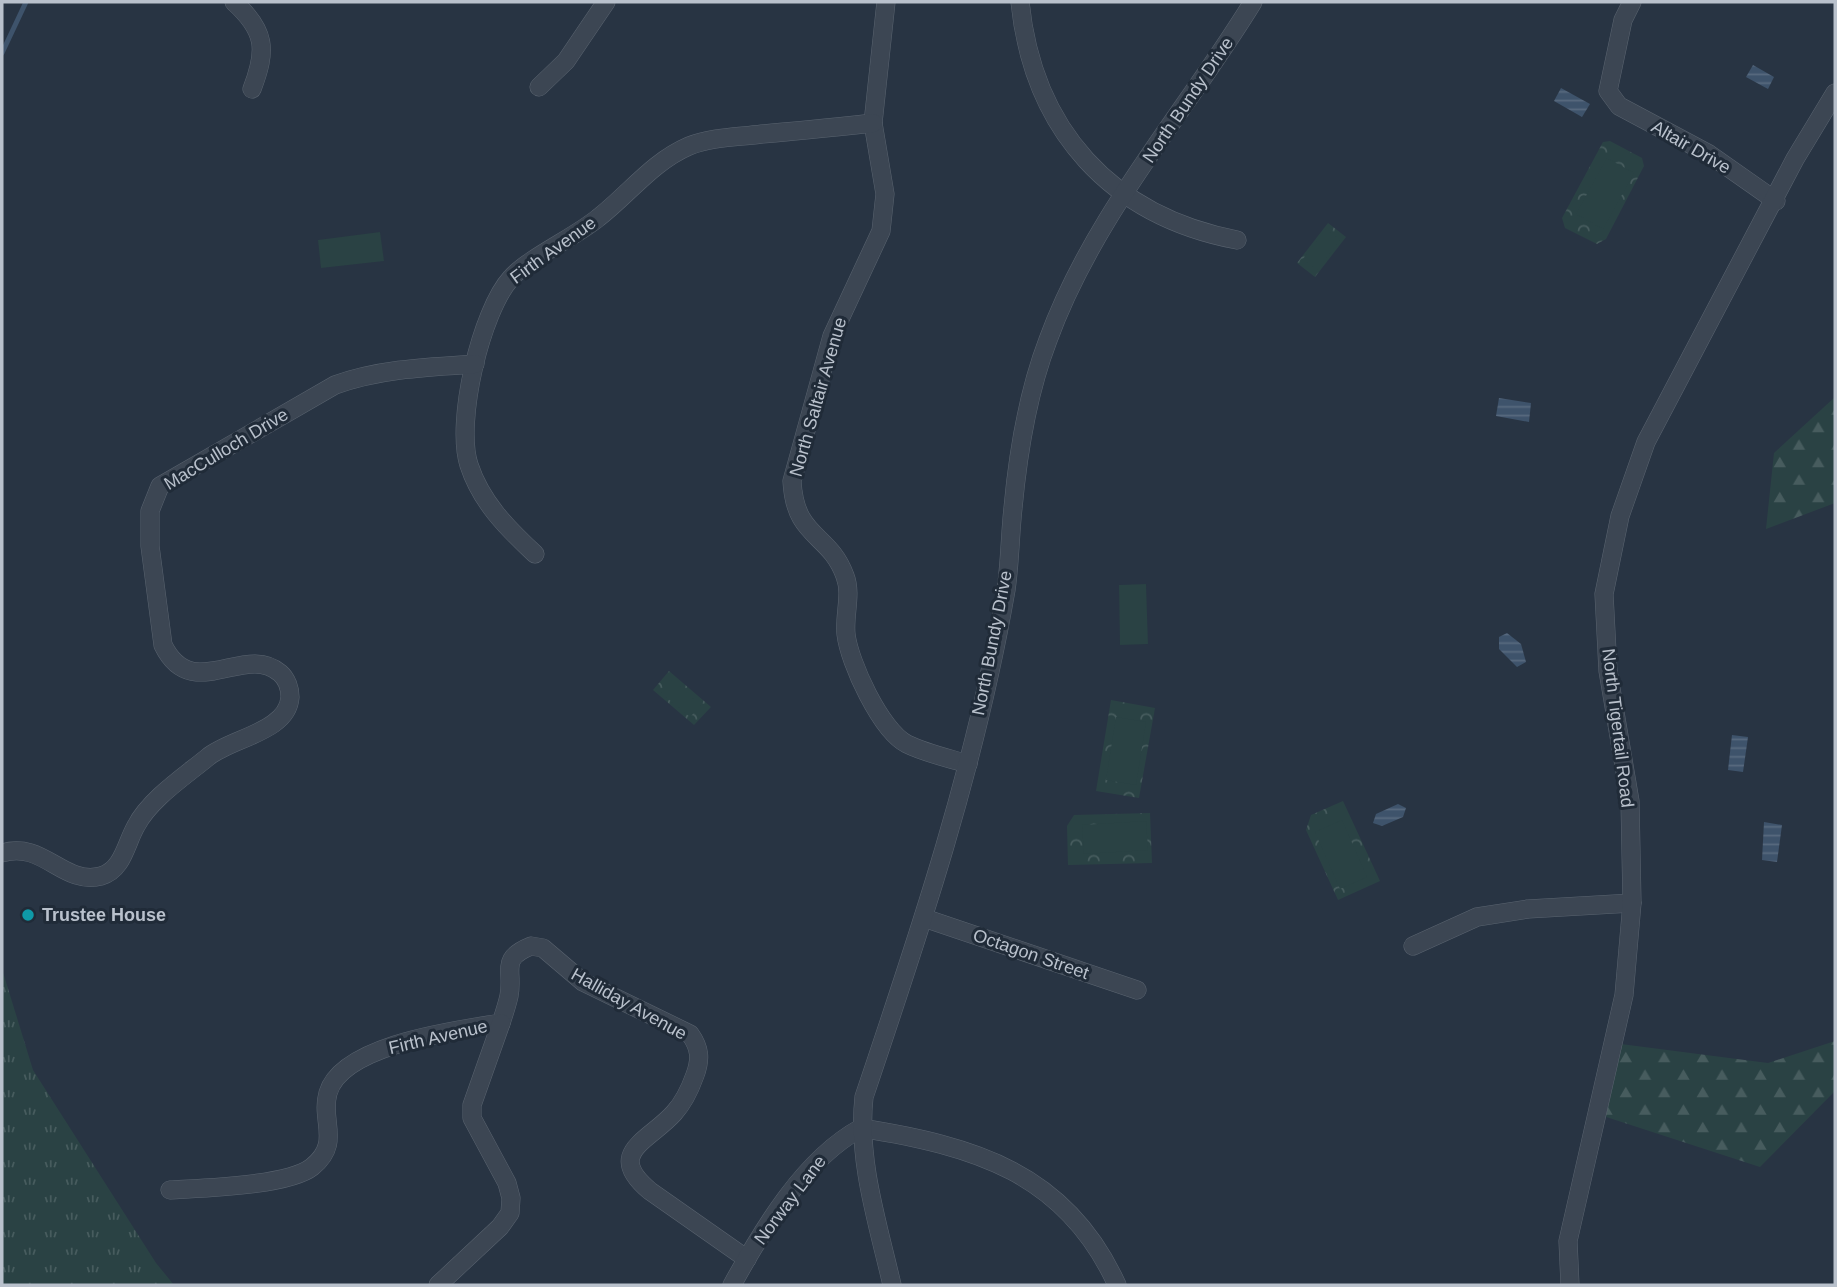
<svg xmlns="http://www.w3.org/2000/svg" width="1837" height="1287" viewBox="0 0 1837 1287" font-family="Helvetica,sans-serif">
<defs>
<pattern id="grass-tufts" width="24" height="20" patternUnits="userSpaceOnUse" patternTransform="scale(1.75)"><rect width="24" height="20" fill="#2a4244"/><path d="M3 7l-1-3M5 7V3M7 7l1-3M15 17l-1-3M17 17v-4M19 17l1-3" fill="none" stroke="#475c5e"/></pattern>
<pattern id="forest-firs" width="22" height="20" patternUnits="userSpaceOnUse" patternTransform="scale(1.75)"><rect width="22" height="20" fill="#2a4244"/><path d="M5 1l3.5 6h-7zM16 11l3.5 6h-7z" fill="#475c5e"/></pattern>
<pattern id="park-crowns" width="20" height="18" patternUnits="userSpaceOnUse" patternTransform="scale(1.75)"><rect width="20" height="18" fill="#2a4244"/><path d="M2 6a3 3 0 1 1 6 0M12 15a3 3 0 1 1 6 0" fill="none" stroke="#475c5e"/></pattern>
<pattern id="water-rules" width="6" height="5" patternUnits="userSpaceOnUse" patternTransform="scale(1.75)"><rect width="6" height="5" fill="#3e536b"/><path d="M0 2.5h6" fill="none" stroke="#586a7f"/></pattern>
</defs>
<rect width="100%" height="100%" fill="#283443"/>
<path fill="url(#grass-tufts)" d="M 2,969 L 33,1070 L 156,1263 L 174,1285 L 2,1285 Z"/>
<g fill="url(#forest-firs)">
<path d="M 1835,397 L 1835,503 L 1766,529 L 1774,453 Z"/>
<path d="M 1835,1041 L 1835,1091 L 1760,1167 L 1597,1114 L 1613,1043 L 1768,1063 Z"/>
</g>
<g fill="url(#park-crowns)">
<path d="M 1610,141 L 1642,158 L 1644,166 L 1606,239 L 1597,244 L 1565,228 L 1562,218 L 1603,142 Z"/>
<path d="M 1328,223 L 1346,237 L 1315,277 L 1297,263 Z"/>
<path d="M 669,671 L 711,707 L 694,725 L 653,690 Z"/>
<path d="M 1111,700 L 1155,708 L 1139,798 L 1096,791 Z"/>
<path d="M 1343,801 L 1380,881 L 1338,900 L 1306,830 L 1311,815 Z"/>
<path d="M 1150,813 L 1152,863 L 1068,865 L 1067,826 L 1074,815 Z"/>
</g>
<g fill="#2a4244">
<path d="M 1607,158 L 1634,173 L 1603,229 L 1576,214 Z"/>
<path d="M 1326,229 L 1340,240 L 1317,270 L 1303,259 Z"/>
<path d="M 380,232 L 384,261 L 321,268 L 318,240 Z"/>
<path d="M 1146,584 L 1148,644 L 1120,645 L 1119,585 Z"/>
<path d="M 672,680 L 701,705 L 690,717 L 661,693 Z"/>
<path d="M 1116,717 L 1146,722 L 1136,785 L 1106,780 Z"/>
<path d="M 1342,820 L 1367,877 L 1340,889 L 1315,832 Z"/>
<path d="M 1146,821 L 1148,850 L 1084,854 L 1082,825 Z"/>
</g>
<g fill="url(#water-rules)">
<path d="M 1753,65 L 1774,77 L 1768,89 L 1746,77 Z"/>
<path d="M 1561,88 L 1590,104 L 1582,117 L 1554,101 Z"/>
<path d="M 1499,398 L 1531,403 L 1529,422 L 1496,416 Z"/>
<path d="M 1507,633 L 1521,644 L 1526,662 L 1517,667 L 1499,649 L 1499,637 Z"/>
<path d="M 1732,735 L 1748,737 L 1743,772 L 1728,770 Z"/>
<path d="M 1398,804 L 1406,808 L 1403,817 L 1382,826 L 1373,823 L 1376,814 Z"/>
<path d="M 1764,822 L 1782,825 L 1777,862 L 1762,860 Z"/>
</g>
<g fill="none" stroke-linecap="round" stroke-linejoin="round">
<path stroke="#3e536b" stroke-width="5" d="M 2,53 L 26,2"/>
<g stroke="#5a6470" stroke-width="19">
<g id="street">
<path d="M 234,2 C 266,31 267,50 252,89"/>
<path d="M 886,2 L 873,123 L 885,194 L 881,231 L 832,336 L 792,481 C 795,539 829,532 845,576 C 852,594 844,615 846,634 C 849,662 881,731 907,744 C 925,753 948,758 968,764"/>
<path d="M 1020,2 C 1033,130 1111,216 1237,240"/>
<path d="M 1632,2 L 1623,20 L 1608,91 L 1619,106 L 1709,154 L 1776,201"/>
<path d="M 539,87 L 566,61 L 606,2"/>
<path d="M 535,554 C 507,528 481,502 469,465 C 455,422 481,311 511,278 C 527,259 575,237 598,218 C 629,194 652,162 689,146 C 711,137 739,137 762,134 C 799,131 836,127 873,123"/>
<path d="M 2,853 C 43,840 63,886 101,876 C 123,870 126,843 136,826 C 150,799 185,776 208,757 C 231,738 288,732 290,697 C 290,689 287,679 280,673 C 245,642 192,705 163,645 L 150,546 L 150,511 L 160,486 L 335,385 C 379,369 428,367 475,364"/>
<path d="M 924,918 L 1137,990"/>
<path d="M 1413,946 L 1477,917 L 1528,909 L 1632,903"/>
<path d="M 170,1190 C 202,1188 288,1186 312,1167 C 342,1143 320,1121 328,1093 C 342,1044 459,1030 501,1023 C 504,1014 507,1005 509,996 C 514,970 499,959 531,946 L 543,948 L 583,982 L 690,1034 C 700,1048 701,1059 695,1075 C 690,1089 684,1102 674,1113 C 649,1141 604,1153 650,1191 L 747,1259"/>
<path d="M 438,1285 L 500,1227 L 510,1213 L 511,1198 L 507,1183 L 472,1118 L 472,1105 L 501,1023"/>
<path d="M 732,1285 C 763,1229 804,1159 861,1128 C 973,1146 1066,1172 1117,1285"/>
<path d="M 892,1285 C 878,1224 857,1160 864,1097 C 920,931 976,764 1006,590 C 1010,563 1010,535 1013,508 C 1018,453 1028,392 1048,340 C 1093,216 1185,113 1253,2"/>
<path d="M 1570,1285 L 1568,1241 L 1624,995 L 1632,903 L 1630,801 L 1608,671 L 1604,594 L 1620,516 L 1646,442 L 1795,159 L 1835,93"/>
</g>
</g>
<use href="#street" stroke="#3c4653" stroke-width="18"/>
</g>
<circle fill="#0f9aa8" stroke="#202b38" stroke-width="2.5" cx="28" cy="915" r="7"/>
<g text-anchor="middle" stroke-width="6" stroke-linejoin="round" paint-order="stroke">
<g font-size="18" fill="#b9c1cc" stroke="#202b38">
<text transform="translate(1188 100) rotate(-56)" y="6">North Bundy Drive</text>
<text transform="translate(1691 147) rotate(30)" y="6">Altair Drive</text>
<text transform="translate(553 250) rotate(-36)" y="6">Firth Avenue</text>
<text transform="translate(818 397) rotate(-74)" y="6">North Saltair Avenue</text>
<text transform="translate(226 449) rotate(-31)" y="6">MacCulloch Drive</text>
<text transform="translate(992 643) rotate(-79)" y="6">North Bundy Drive</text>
<text transform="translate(1618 728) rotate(83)" y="6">North Tigertail Road</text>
<text transform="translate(1031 954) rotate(19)" y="6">Octagon Street</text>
<text transform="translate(629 1004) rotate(29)" y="6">Halliday Avenue</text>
<text transform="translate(438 1037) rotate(-13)" y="6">Firth Avenue</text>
<text transform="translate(790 1200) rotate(-53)" y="6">Norway Lane</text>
</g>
<g font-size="18" font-weight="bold" fill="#b9c1cc" stroke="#202b38" text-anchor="start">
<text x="42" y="921">Trustee House</text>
</g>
</g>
<rect width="1837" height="1287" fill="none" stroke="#b9c1cc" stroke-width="7"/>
</svg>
